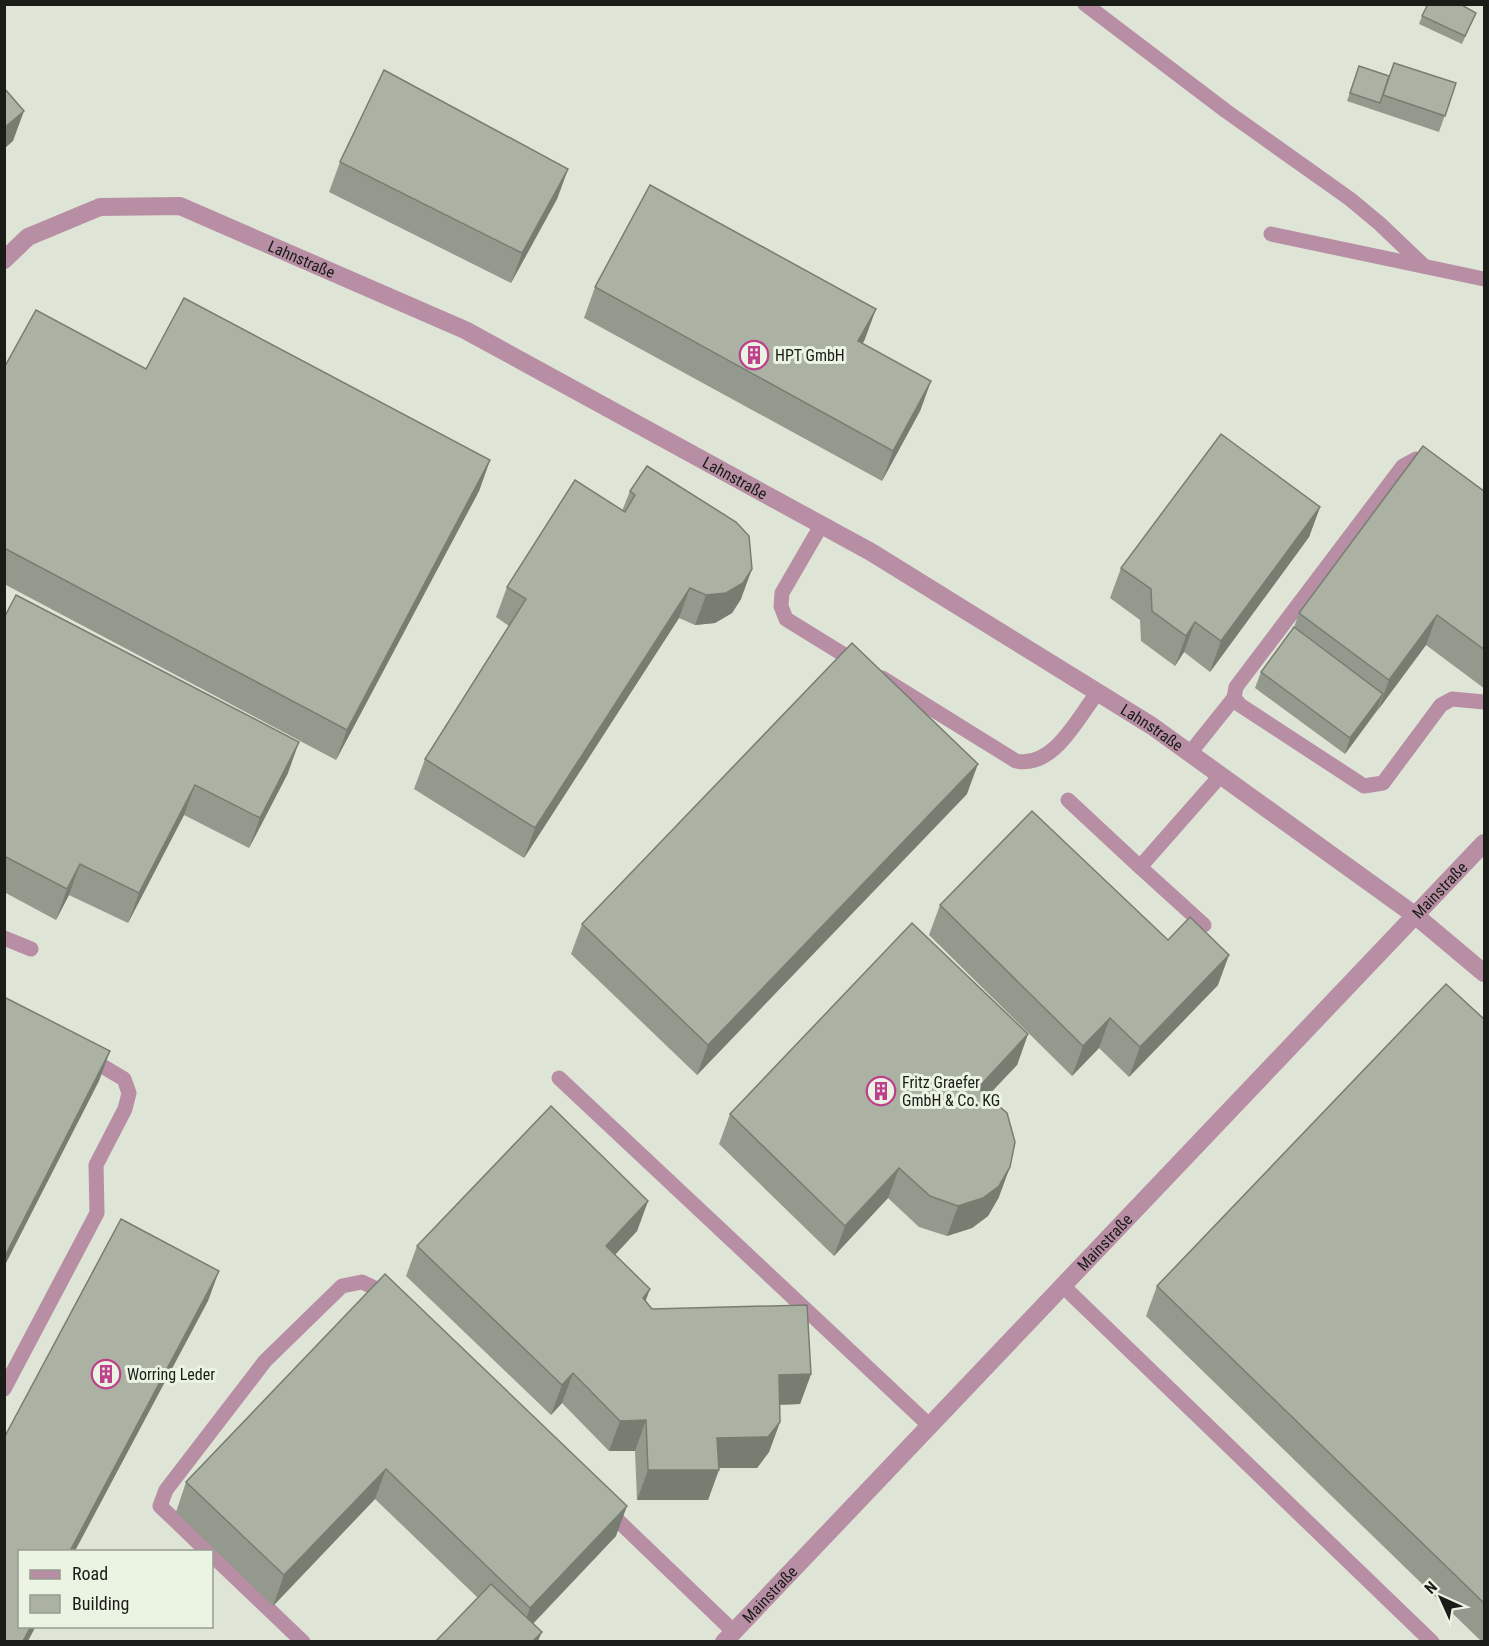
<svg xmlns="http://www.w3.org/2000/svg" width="1489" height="1646" viewBox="0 0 1489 1646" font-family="'Roboto Condensed',sans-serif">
<rect width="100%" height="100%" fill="#dee5d6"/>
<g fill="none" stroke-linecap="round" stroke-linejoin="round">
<g stroke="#b88ea4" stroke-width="15">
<path d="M 1085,4 L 1226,111 L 1350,199 L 1380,224 L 1424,266"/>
<path d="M 1271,234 L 1484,279"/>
<path d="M 1430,462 L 1416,459 L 1403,466 L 1236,687 L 1234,698 L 1240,705 L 1364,786 L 1383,783 L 1441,705 L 1452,699 L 1484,702"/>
<path d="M 822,524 L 782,593 L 781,606 L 786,619 L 859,664"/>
<path d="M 882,678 L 1016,761 C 1054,769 1078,717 1098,692"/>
<path d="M 1190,753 L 1234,698"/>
<path d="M 1068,800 L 1140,867"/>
<path d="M 1204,925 L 1140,867 L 1221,775"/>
<path d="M 4,938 L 31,949"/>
<path d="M 559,1078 L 930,1426"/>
<path d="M 1063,1286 L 1432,1642"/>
<path d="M 4,1389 L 97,1213 L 96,1165 L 125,1109 L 129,1093 L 124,1079 L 87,1057"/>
<path d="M 608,1511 L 733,1631"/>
<path d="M 208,1552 L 160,1506 L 166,1490 L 265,1361 L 342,1286 L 362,1282 L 377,1289 L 387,1299"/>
<path d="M 212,1555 L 303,1642"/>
</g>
<g stroke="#b88ea4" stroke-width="18">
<path id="s1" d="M 4,260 L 28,237 L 100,207 L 180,206 L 465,330 L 871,552 L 1152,726 L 1416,916 L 1484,973"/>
<path id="s2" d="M 724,1642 L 1484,843"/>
</g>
</g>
<g fill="#93998c">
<path d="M 1476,13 L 1462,44 L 1419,24 L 1422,16 Z"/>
<path d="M 1359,66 L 1389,76 L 1456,83 L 1439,132 L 1347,101 Z"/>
<path d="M 340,162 L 568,169 L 557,199 L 511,283 L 329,192 Z"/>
<path d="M 595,287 L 865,339 L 862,344 L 931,381 L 920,411 L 882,481 L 584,318 Z"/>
<path d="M 4,368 L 146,369 L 490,460 L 479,491 L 336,760 L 4,584 Z"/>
<path d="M 647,466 L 741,599 L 732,613 L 715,623 L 695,625 L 679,618 L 524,858 L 414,789 L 425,759 L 509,626 L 496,617 L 507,587 L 622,511 L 630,491 Z"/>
<path d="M 1485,492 L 1485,689 L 1426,645 L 1345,754 L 1255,688 L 1261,672 L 1294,627 L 1299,613 Z"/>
<path d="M 1320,507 L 1309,537 L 1210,672 L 1184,652 L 1175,666 L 1141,641 L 1140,620 L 1110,598 L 1121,568 Z"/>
<path d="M 4,618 L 288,773 L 249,848 L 184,815 L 128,923 L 69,895 L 56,920 L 4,892 Z"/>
<path d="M 967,794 L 697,1075 L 571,954 L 582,924 Z"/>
<path d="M 940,905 L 1168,940 L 1218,985 L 1129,1077 L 1099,1048 L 1072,1076 L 929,935 Z"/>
<path d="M 1485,1020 L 1485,1641 L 1481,1641 L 1146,1316 L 1157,1286 Z"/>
<path d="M 1028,1034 L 1017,1065 L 987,1096 L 999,1197 L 988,1216 L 972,1228 L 947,1236 L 919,1227 L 888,1198 L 834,1256 L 719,1144 L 730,1114 Z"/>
<path d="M 648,1201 L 637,1231 L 615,1255 L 646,1301 L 652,1309 L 811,1374 L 800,1404 L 779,1405 L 780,1422 L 769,1452 L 757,1468 L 719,1468 L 708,1500 L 637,1500 L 635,1451 L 609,1451 L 562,1403 L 551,1415 L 406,1276 L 417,1246 Z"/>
<path d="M 385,1274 L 616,1536 L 533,1624 L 478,1598 L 375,1499 L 273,1606 L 176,1512 L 186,1482 Z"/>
</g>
<g fill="#787d72">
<path d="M 24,111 L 13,141 L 4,149 L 4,128 Z"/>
<path d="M 568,169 L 557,199 L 511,283 L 522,253 Z"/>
<path d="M 876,309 L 865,339 L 847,372 L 858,341 Z"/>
<path d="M 931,381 L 920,411 L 882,481 L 893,451 Z"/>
<path d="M 490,460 L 479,491 L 336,760 L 347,730 Z"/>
<path d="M 1320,507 L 1309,537 L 1210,672 L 1221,641 Z"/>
<path d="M 752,569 L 741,599 L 732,613 L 715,623 L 695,625 L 706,595 Z"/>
<path d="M 690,588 L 679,618 L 524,858 L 535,828 Z"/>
<path d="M 1437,615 L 1426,645 L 1378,710 L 1389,680 Z"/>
<path d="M 1195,622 L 1184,652 L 1175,666 L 1186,636 Z"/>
<path d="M 1383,694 L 1377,710 L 1345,754 L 1350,738 Z"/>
<path d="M 299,742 L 288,773 L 249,848 L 260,818 Z"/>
<path d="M 978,764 L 967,794 L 697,1075 L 708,1045 Z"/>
<path d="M 195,785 L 184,815 L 128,923 L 139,893 Z"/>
<path d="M 80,864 L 69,895 L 56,920 L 67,889 Z"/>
<path d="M 1229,955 L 1218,985 L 1129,1077 L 1140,1047 Z"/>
<path d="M 1110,1018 L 1099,1048 L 1072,1076 L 1083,1046 Z"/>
<path d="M 1028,1034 L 1017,1065 L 967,1118 L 978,1088 Z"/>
<path d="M 110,1051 L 99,1081 L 4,1267 L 4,1258 Z"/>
<path d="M 1010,1167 L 999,1197 L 988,1216 L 972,1228 L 947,1236 L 958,1206 Z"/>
<path d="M 899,1168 L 888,1198 L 834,1256 L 845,1226 Z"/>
<path d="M 648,1201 L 637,1231 L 595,1276 L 606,1246 Z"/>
<path d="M 219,1271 L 208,1301 L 75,1551 L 70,1551 Z"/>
<path d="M 650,1289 L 639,1319 L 643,1298 Z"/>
<path d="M 573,1373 L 562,1403 L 551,1415 L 562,1385 Z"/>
<path d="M 811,1374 L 800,1404 L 768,1405 L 779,1375 Z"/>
<path d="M 646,1420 L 635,1451 L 609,1451 L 620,1421 Z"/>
<path d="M 780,1422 L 769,1452 L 757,1468 L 706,1468 L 717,1438 Z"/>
<path d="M 386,1469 L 375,1499 L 273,1606 L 284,1575 Z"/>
<path d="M 648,1470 L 719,1470 L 708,1500 L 637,1500 Z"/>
<path d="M 627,1506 L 616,1536 L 519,1638 L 530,1608 Z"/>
<path d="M 31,1626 L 36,1626 L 28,1641 L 23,1641 Z"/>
<path d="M 542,1632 L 538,1641 L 533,1641 Z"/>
</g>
<g fill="#abb2a3" stroke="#787d72" stroke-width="1.5">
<path d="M 1428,4 L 1460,4 L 1476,13 L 1465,36 L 1422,16 Z"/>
<path d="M 1394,63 L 1456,83 L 1445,116 L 1383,95 Z"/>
<path d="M 1359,66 L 1389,76 L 1380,103 L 1350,93 Z"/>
<path d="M 384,70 L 568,169 L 522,253 L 340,162 Z"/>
<path d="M 4,88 L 24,111 L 4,128 Z"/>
<path d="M 650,185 L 876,309 L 858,341 L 931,381 L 893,451 L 595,287 Z"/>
<path d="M 184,298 L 490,460 L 347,730 L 4,548 L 4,368 L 36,310 L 146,369 Z"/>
<path d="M 1221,434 L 1320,507 L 1221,641 L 1195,622 L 1186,636 L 1152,611 L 1151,589 L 1121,568 Z"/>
<path d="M 1423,446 L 1485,492 L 1485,650 L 1437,615 L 1389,680 L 1299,613 Z"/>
<path d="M 647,466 L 736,522 L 749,536 L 752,569 L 743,583 L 726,593 L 706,595 L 690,588 L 535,828 L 425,759 L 526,599 L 507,587 L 575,480 L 625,512 L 635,495 L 630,491 Z"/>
<path d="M 16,595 L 299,742 L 260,818 L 195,785 L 139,893 L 80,864 L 67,889 L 4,856 L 4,618 Z"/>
<path d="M 1294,627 L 1383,694 L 1350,738 L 1261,672 Z"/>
<path d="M 852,643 L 978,764 L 708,1045 L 582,924 Z"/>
<path d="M 1032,811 L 1168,940 L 1190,917 L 1229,955 L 1140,1047 L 1110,1018 L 1083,1046 L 940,905 Z"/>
<path d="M 912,923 L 1028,1034 L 978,1088 L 1007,1113 L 1015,1142 L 1010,1167 L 999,1186 L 983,1198 L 958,1206 L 930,1196 L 899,1168 L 845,1226 L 730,1114 Z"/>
<path d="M 1446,984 L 1485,1020 L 1485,1604 L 1157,1286 Z"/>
<path d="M 4,997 L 110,1051 L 4,1258 Z"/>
<path d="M 551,1106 L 648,1201 L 606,1246 L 650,1289 L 643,1298 L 652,1309 L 807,1305 L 811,1374 L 779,1375 L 780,1422 L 768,1437 L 717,1438 L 719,1470 L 648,1470 L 646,1420 L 620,1421 L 573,1373 L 562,1385 L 417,1246 Z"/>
<path d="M 121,1219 L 219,1271 L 70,1551 L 20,1551 L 20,1626 L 31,1626 L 23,1641 L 4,1641 L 4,1438 Z"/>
<path d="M 385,1274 L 627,1506 L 530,1608 L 386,1469 L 284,1575 L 186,1482 Z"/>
<path d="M 491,1584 L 542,1632 L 533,1641 L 436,1641 Z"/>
</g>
<defs>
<g id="building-ring" transform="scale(1.5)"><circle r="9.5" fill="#ebf3e3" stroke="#be3f8c" stroke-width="1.5"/><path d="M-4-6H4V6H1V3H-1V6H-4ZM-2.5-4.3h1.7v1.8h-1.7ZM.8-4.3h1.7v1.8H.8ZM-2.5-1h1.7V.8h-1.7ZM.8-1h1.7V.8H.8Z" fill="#be3f8c"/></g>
</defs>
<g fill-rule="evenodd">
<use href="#building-ring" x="754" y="355"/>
<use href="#building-ring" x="881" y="1091"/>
<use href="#building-ring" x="106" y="1374"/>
</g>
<g text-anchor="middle" stroke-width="6" stroke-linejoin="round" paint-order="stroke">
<g font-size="16" fill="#191c17" stroke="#ebf3e3">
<text dy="6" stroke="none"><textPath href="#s1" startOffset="324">Lahnstraße</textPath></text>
<text dy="6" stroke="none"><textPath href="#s1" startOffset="810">Lahnstraße</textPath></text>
<text dy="6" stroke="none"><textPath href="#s1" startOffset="1296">Lahnstraße</textPath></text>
<text dy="6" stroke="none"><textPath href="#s2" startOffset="1038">Mainstraße</textPath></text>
<text dy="6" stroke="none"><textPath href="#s2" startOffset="552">Mainstraße</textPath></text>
<text dy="6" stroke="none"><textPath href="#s2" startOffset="66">Mainstraße</textPath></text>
</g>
<g font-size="16" fill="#191c17" stroke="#ebf3e3" text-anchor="start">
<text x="775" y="361">HPT GmbH</text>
<text x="902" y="1088">Fritz Graefer<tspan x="902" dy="18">GmbH &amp; Co. KG</tspan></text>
<text x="127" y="1380">Worring Leder</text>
</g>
</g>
<rect width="1489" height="1646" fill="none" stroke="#191c17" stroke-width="12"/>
<rect x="18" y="1550" width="195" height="78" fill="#ebf3e3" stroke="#979d91" stroke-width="1.5"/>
<rect x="30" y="1570" width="30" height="9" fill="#b88ea4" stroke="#979d91" stroke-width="1.5"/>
<text x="72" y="1580" font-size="18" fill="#191c17">Road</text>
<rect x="30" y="1595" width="30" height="18" fill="#abb2a3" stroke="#979d91" stroke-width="1.5"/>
<text x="72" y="1610" font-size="18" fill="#191c17">Building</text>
<g transform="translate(1441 1598) rotate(315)" stroke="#ebf3e3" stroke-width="4.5" paint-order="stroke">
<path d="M0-4.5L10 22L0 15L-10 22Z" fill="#191c17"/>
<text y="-9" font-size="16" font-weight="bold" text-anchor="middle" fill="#191c17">N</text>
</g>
</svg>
